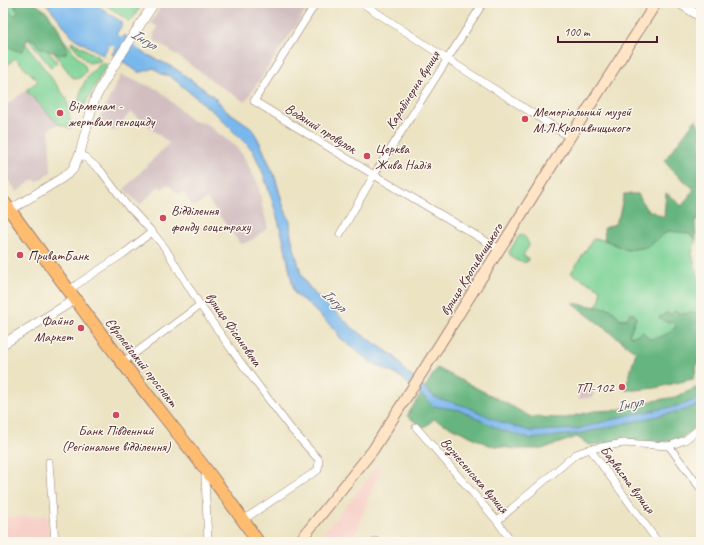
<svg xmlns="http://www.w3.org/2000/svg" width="704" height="545" viewBox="0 0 704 545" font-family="Caveat,sans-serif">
<rect width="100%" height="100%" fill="#fbf7ec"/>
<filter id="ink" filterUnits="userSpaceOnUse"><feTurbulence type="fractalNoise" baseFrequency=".025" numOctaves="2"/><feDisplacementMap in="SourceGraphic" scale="8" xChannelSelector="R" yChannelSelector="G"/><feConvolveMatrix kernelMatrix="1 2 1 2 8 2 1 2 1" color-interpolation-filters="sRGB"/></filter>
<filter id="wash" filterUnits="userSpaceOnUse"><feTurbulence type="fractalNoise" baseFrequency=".012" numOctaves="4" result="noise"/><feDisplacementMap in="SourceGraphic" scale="16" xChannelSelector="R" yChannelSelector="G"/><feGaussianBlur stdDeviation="0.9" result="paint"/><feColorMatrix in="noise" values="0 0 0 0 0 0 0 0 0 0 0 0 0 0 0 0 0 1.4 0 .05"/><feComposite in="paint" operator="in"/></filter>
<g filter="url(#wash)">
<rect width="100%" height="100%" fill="#ece3c3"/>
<g fill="#f7d0c9">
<path d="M 376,465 L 382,468 L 369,496 L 353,542 L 316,542 L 363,485 Z"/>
<path d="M 47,516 L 50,542 L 3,542 L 3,517 Z"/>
</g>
<g fill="#d2bec1">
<path d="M 163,3 L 311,3 L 245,102 L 220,86 L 155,40 L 153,35 L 158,27 L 151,23 Z"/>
<path d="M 121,75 L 159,90 L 192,121 L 205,123 L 234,145 L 242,154 L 258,184 L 262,205 L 268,228 L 253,239 L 241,245 L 207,199 L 193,207 L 183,192 L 179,195 L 168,184 L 162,189 L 159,186 L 140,205 L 124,189 L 169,143 L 131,112 L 113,132 L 105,124 L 98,120 Z"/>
<path d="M 26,90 L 58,124 L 49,129 L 51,172 L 37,182 L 34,179 L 17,192 L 3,173 L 3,108 Z"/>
<path d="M 593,385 L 594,397 L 579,399 L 577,387 Z"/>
</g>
<g fill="#7dd397" stroke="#647961">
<path d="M 3,3 L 12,3 L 57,62 L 51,68 L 3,5 Z"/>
<path d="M 17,3 L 34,3 L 85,66 L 86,71 C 84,75 81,78 76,79 L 72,77 Z"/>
<path d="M 103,3 L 143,3 L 130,22 Z"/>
<path d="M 3,13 L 67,99 L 71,128 L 58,124 L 26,90 L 38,81 L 15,58 L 3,69 Z"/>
<path d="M 73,42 L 101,59 L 100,61 L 88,63 L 71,43 Z"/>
<path d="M 102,63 L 108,65 L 101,75 L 83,108 C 78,103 78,100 80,94 C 85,78 90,73 102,63 Z"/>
<path d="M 668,231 L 688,233 L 696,239 L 692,254 L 701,288 L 701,317 L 700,313 C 690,311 686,316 674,311 L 671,315 L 667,313 L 672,322 L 676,326 C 669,335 660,338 649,339 L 643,332 L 632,337 L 629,335 L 636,318 L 620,319 L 611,309 L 595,307 C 600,301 602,296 600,289 L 571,273 L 593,239 L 605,240 L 627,250 L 647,247 Z"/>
<path d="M 521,235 C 526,236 528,241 529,246 L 523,255 L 529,260 L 527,262 C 519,262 512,261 509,252 L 519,236 Z"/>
</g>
<g fill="#66b580" stroke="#586a56">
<path d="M 3,3 L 7,3 C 7,8 10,15 16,15 L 18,12 L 14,3 L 34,3 L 47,12 L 57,26 L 67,48 L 66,53 L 60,55 L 39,47 L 34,40 L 29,38 L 25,44 L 23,51 C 15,52 4,46 4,37 C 4,33 8,29 8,25 C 8,21 6,19 3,17 Z"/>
<path d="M 696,119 L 701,132 L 701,219 L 695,220 L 696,239 L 688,233 L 668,231 L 647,247 L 627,250 L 605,240 L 604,228 L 615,224 L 619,216 L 624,194 L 638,194 L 646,209 L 664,217 L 666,193 L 682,206 L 694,189 L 674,172 L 664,161 Z"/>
<path d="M 572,303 L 611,309 L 620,319 L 627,319 L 630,313 L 634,314 L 636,317 L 629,335 L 632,337 L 643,332 L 649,339 C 660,338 669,335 676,326 L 672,322 L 667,322 L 659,318 L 660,316 L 663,316 L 665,313 L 667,313 L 671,315 L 674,311 C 686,317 690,311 700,313 L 701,319 L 698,324 L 701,327 L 701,356 C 696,362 697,371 693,379 L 655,388 L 636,390 L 625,390 L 636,352 Z"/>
<path d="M 437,368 L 502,401 L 531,417 L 566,418 L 594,411 L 617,410 L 641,403 L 675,397 L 701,386 L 701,423 L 681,438 L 663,442 L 629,441 L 589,445 L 577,437 L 542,449 L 515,449 L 489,445 L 434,419 L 424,428 L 407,416 Z"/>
</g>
<g fill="#79b8ed" stroke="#626c8c">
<path d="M 46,3 L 94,3 L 123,23 L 103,55 L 74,38 Z"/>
<path d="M 125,35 L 134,48 L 176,69 L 213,96 L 226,110 L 252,128 L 260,143 L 275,177 L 284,208 L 290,221 L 291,236 L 301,274 L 306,283 L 314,293 L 354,329 L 395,357 L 406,372 L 436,398 L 465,406 L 503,423 L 531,431 L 577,429 L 629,415 L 682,405 L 701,397 L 701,404 L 685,410 L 578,434 L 530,439 L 501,430 L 460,410 L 433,406 L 425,398 L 399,376 L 371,362 L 343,340 L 340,339 L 338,333 L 334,329 L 306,302 L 297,296 L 294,292 L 284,242 L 274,206 L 263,173 L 253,151 L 216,114 L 170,76 L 161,74 L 154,68 L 142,72 L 138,72 L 112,54 Z"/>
</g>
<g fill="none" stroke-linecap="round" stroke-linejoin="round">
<path stroke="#79b8ed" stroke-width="12" d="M 100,30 L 133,52"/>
</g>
</g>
<g filter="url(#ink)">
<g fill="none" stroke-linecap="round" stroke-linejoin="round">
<g stroke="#9b8177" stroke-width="8">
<g id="minor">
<path d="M 316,3 L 254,101 L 374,175 L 499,249"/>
<path d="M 362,3 L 447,59 L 570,137"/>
<path d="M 80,153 L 101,171 L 129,208"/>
<path d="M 132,210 L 152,232 L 165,248 L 200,305 L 239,360 L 291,429 L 319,460 L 318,470 L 243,520"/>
<path d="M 340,234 L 374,175 L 483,3"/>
<path d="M 69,291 L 76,285 L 123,254 L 152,232"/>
<path d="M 123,362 L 200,305"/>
<path d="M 416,427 L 497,521 L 512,542"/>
<path d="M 669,446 L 701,489"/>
<path d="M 590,449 L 624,443 L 669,446 L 685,440 L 701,427"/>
<path d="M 49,462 L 55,542"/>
<path d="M 206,470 L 205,477 L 208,542"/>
<path d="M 497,521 L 576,454 L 590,449 L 658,542"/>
<path d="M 375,541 L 375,542"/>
</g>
</g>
<g stroke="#9b8177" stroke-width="10">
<g id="tertiary">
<path d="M 679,3 L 701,17"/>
<path d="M 10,210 L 62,178 L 70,172 L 73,169 L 80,153 L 91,111 L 95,99 L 101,87 L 113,67 L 154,3"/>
<path d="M 3,344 L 76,299"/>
</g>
</g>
<g stroke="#9b8177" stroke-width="12">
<path id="secondary" d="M 299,542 L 373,450 L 428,363 L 570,137 L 656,3"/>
</g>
<g stroke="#9b8177" stroke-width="14">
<path id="primary" d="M 3,201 C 43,255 82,309 122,362 C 168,422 216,479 258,542"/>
</g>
<use href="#minor" stroke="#fff" stroke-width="7"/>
<use href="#tertiary" stroke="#fff" stroke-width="9"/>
<use href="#secondary" stroke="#ffe4c6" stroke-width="10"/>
<use href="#primary" stroke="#febc70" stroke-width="12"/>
</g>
</g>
<g fill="#d1495b" stroke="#fbf7ec" stroke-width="1.5">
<circle cx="60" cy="113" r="4"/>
<circle cx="525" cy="119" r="4"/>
<circle cx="367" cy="156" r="4"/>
<circle cx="163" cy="218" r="4"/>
<circle cx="20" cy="255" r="4"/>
<circle cx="81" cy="328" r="4"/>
<circle cx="622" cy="387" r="4"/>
<circle cx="116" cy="415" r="4"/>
</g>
<g text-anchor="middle" stroke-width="3" stroke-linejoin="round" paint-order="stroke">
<g font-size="14" fill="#4a1f2b" stroke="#fbf7ec">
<text transform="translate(412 90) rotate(-58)" y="5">Карабінерна вулиця</text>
<text transform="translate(321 128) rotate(32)" y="5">Водяний провулок</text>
<text transform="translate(471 269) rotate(-58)" y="5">вулиця Кропивницького</text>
<text transform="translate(234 329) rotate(55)" y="5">вулиця Фісановича</text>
<text transform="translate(142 362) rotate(52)" y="5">Європейський проспект</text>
<text transform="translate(475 475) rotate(49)" y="5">Вознесенська вулиця</text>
<text transform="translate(628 479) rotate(53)" y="5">Барвиста вулиця</text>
</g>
<g font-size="14" fill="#4a1f2b" stroke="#fbf7ec" text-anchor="start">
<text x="68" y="110">Вірменам -<tspan x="68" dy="16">жертвам геноциду</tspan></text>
<text x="533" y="116">Меморіальний музей<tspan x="533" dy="16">М.Л.Кропивницького</tspan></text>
<text x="375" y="153">Церква<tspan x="375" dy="16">Жива Надія</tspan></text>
<text x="171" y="215">Відділення<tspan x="171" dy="16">фонду соцстраху</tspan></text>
<text x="28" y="260">ПриватБанк</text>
<text x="73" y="325" text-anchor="end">Файно<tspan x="73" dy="16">Маркет</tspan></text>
<text x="614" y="392" text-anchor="end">ТП-102</text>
<text x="116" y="435" text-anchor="middle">Банк Південний<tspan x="116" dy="16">(Регіональне відділення)</tspan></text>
</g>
<g font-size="15" font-style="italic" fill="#5a556f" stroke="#fbf7ec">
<text transform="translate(144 39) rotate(32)" y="5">Інгул</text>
<text transform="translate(334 300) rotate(42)" y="5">Інгул</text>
<text transform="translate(629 404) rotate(-13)" y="5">Інгул</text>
</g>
</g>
<rect width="704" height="545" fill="none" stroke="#fbf7ec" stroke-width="16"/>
<path d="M558 36v6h99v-6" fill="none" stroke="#4a1f2b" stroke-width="2"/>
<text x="564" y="36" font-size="12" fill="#4a1f2b" stroke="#fbf7ec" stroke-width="3" paint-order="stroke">100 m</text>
</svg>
